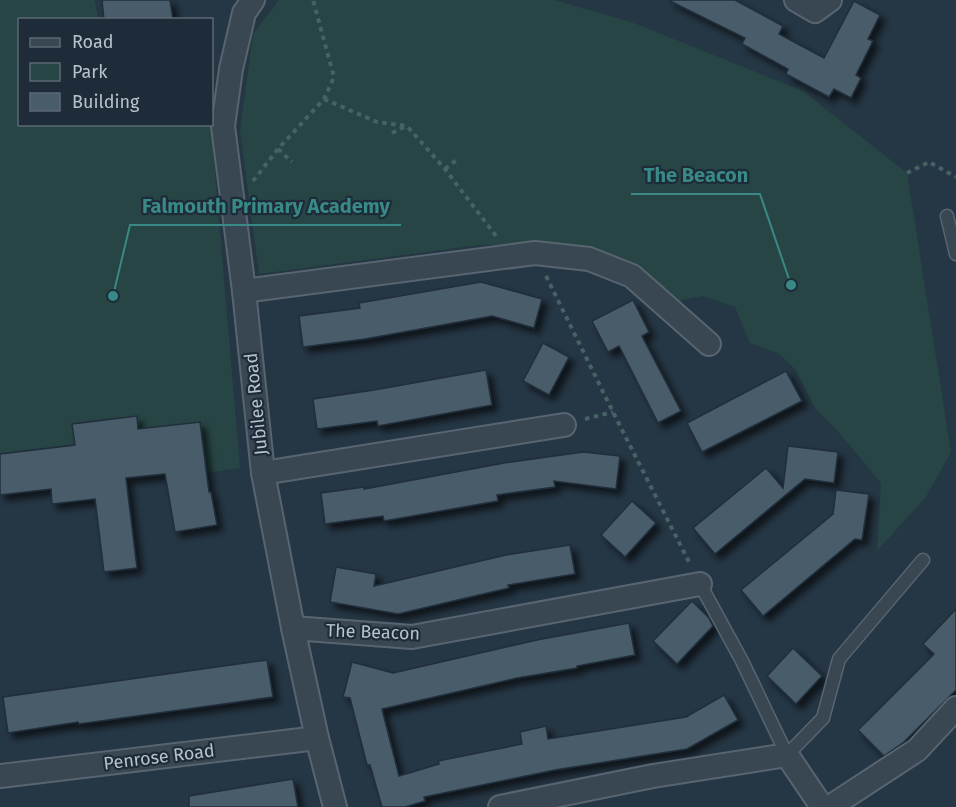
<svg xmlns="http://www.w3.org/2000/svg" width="956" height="807" viewBox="0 0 956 807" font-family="'Fira Sans',sans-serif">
<defs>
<filter id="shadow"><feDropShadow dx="5.5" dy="5.5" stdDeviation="3" flood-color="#0009"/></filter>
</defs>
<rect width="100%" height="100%" fill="#253644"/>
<g fill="#274544">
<path d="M 0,0 L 95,0 L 98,19 L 20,20 L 20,124 L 211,125 L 240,468 L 205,473 L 200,422 L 138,429 L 72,424 L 75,445 L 0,454 Z"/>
<path d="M 279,0 L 555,0 L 634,23 L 803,91 L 907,173 L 951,452 L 926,497 L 877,551 L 881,483 L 841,435 L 816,409 L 795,369 L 779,354 L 750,343 L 735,307 L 703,296 L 672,302 L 637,265 L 576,244 L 480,245 L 259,274 L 240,131 L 253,34 Z"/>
</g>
<g fill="#495c6a" stroke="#202e3b" stroke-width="1.5" filter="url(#shadow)">
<path d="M 102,0 L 170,0 L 173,20 L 104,20 Z"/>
<path d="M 668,0 L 735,0 L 783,26 L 779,34 L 824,58 L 854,1 L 880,15 L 868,39 L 873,41 L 856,75 L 861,78 L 851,98 L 834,89 L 829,97 L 786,74 L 788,69 L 742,44 L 745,38 Z"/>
<path d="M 481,282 L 542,299 L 534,328 L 492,316 L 365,339 L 303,347 L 299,316 L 360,308 L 359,303 Z"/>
<path d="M 633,300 L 649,332 L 642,336 L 681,411 L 658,423 L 619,346 L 608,352 L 592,321 Z"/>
<path d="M 543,343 L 569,357 L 549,395 L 523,381 Z"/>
<path d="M 486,370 L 492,405 L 378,426 L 377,421 L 317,429 L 313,399 L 374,390 Z"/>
<path d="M 786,371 L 802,401 L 702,452 L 687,423 Z"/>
<path d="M 137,416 L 138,429 L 200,422 L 209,492 L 211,492 L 217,525 L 175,532 L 165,474 L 126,478 L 137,568 L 104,572 L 95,499 L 52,504 L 51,489 L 0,495 L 0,454 L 75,445 L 72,424 Z"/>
<path d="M 788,446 L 838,452 L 834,483 L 805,479 L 715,554 L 693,528 L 766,468 L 783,488 Z"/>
<path d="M 583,452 L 620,456 L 616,489 L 554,481 L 555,487 L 497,495 L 498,501 L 384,521 L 383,516 L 325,524 L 321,493 L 364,487 L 364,489 L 504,463 Z"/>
<path d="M 836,490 L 869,494 L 862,540 L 855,539 L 763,616 L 741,590 L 833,514 Z"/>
<path d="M 632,501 L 656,523 L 625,557 L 601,535 Z"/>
<path d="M 570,545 L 575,574 L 508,585 L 509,588 L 398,614 L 330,602 L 336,567 L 376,574 L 374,586 L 506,555 Z"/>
<path d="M 692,601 L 709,618 L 713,626 L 677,664 L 653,641 Z"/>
<path d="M 956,609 L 956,690 L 904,742 L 884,756 L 858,730 L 934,654 L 923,644 Z"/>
<path d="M 629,623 L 635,655 L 577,666 L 577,668 L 517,678 L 382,709 L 399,776 L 439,764 L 438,761 L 522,744 L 520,732 L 546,726 L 548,739 L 686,717 L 724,695 L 738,720 L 687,749 L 555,770 L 424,797 L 425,801 L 405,807 L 382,807 L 370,765 L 367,765 L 350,698 L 343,697 L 352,662 L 393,673 L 537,640 Z"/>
<path d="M 793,648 L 822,676 L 796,704 L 767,676 Z"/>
<path d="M 267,660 L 273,697 L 79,724 L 78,722 L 8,733 L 3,697 Z"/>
<path d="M 293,779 L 298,807 L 189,807 L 189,796 Z"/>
</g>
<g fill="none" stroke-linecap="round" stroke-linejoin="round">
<g stroke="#586571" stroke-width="15">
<g id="service">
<path d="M 947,216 L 956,254"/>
<path d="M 700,584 L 742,661 L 787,755 L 823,718 L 839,659 L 923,560"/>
</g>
</g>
<g stroke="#586571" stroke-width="26">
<g id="minor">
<path d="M 253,0 L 244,13 L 231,69 L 223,126 L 244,291 L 263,473 L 293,628 L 317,738 L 335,807"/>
<path d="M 796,0 L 815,11 L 830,0"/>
<path d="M 244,291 L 535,253 L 589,259 L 632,276 L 709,344"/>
<path d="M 263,473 L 564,425"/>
<path d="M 293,628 L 412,637 L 700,584"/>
<path d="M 0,776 L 317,738"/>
<path d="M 500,807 L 653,776 L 787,755 L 822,807"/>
<path d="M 830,807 L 917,750 L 956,708"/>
</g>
</g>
<g stroke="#476262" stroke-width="4" stroke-dasharray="4.5 4.5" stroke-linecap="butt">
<path d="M 324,99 L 377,122 L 407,126 L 445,169 L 496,236"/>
<path d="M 392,133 L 406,126"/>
<path d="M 278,149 L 292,162"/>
<path d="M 445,169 L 459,158"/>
<path d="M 907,173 L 929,162 L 956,177"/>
<path d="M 253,181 L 278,149 L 324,99 L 334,77 L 313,0"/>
<path d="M 546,276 L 613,412 L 690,564"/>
<path d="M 585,419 L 613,412"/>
</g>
<use href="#service" stroke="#394753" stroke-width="12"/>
<use href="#minor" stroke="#394753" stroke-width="22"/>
</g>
<g text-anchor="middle" stroke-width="4.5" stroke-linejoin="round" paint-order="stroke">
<g font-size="18" fill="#b7c2cd" stroke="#1e2c39">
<text transform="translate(256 404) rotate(-96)" y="6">Jubilee Road</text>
<text transform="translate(373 632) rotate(2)" y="6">The Beacon</text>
<text transform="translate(159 757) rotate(-7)" y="6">Penrose Road</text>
</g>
</g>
<path fill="none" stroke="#398986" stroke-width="2" d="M791 285L760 194H631M113 296L130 225H401"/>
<g fill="#398986" stroke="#1e2c39" stroke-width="2">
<circle cx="791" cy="285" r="6"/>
<circle cx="113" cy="296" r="6"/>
</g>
<g font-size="20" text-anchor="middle" font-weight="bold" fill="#398986" stroke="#1e2c39" stroke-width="4.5" stroke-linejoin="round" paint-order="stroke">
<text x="696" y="182">The Beacon</text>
<text x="266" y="213">Falmouth Primary Academy</text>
</g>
<rect x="18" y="18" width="195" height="108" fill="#1e2c39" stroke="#5b6874" stroke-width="1.5"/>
<rect x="30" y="38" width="30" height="9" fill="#394753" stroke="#5b6874" stroke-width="1.5"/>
<text x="72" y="48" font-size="18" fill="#b7c2cd">Road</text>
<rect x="30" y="63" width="30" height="18" fill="#274544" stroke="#5b6874" stroke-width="1.5"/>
<text x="72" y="78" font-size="18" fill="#b7c2cd">Park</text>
<rect x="30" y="93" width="30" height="18" fill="#495c6a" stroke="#5b6874" stroke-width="1.5"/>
<text x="72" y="108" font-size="18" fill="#b7c2cd">Building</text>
</svg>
